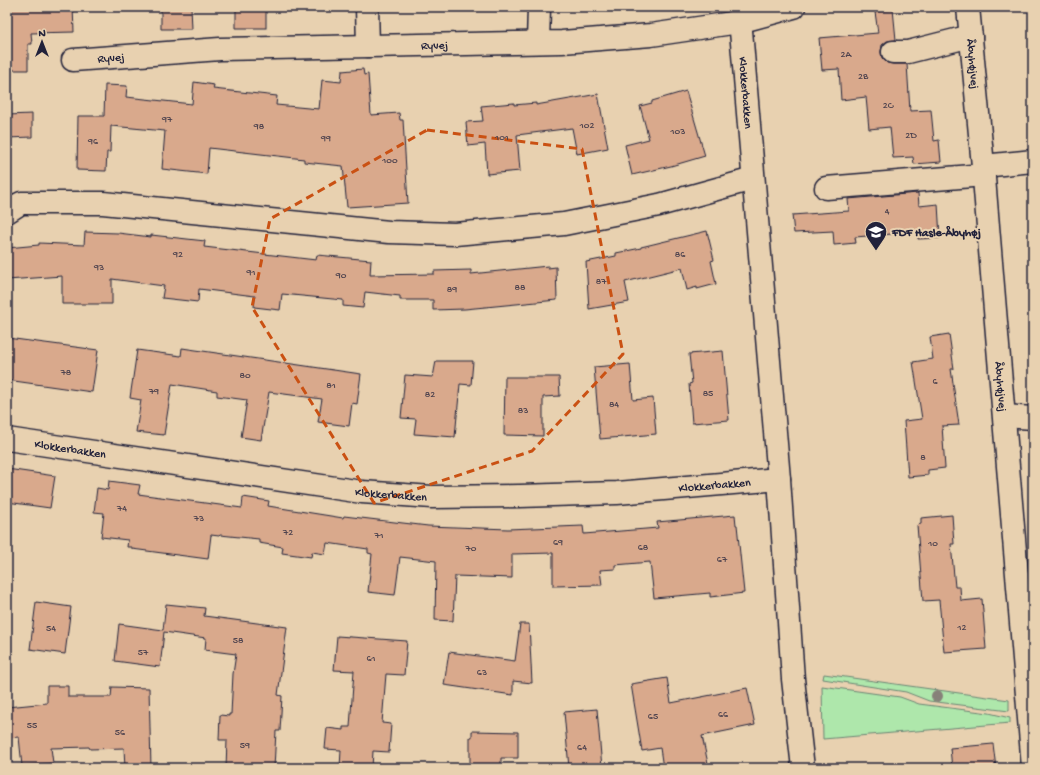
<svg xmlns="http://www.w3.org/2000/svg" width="1040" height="775" viewBox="0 0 1040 775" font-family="'Gochi Hand',sans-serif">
<rect width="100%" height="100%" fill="#e8d1b0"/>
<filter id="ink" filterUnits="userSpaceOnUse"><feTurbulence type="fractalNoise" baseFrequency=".025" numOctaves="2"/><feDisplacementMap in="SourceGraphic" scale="8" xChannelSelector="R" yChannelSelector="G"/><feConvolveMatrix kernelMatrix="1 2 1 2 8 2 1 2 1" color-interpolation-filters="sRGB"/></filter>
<g filter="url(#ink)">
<g fill="#aee7ab" stroke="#688473">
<path d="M 824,674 L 1009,700 L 1009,711 L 929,701 L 906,692 L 823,679 Z"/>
<path d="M 822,686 L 900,697 L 919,704 L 989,713 L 1010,718 L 1010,723 L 823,739 Z"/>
</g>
<g fill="#d9a98c" stroke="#22223b">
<path d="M 7,7 L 73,7 L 74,32 L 31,33 L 32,44 L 28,44 L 28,70 L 7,70 Z"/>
<path d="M 161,7 L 191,7 L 192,29 L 161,29 Z"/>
<rect x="236" y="7" width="30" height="21"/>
<path d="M 893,9 L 896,40 L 887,41 L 882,45 L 881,52 L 882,58 L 887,63 L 893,64 L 907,64 L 910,111 L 931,110 L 934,141 L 939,140 L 941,162 L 914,164 L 913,157 L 893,158 L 890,127 L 869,129 L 866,97 L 841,100 L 839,69 L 822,70 L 819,38 L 878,33 L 875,12 Z"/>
<path d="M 363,69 L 364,75 L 368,74 L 371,115 L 399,113 L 400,120 L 403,120 L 408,203 L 347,207 L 343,166 L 304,162 L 304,159 L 209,148 L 207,174 L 162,169 L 165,131 L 111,126 L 110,152 L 107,152 L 106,171 L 77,170 L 78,116 L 104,116 L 105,85 L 127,86 L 126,97 L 192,104 L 194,82 L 214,85 L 213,89 L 277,96 L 276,105 L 319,109 L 322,80 L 341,82 L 342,71 Z"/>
<path d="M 686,91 L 705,156 L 671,166 L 632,175 L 625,145 L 649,139 L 640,106 L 652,103 L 652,101 Z"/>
<path d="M 598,94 L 608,148 L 577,154 L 572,128 L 517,135 L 520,171 L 487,174 L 485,144 L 468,146 L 466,122 L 483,121 L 481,106 L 514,103 L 514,105 L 536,103 L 536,105 Z"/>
<path d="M 32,114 L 32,137 L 7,138 L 7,115 Z"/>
<path d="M 918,193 L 919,206 L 938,204 L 940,238 L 918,239 L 917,232 L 855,237 L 856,243 L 834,245 L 833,231 L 794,233 L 792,215 L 849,211 L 848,199 Z"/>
<path d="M 707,231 L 714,260 L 711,261 L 716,284 L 697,289 L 697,287 L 687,290 L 682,268 L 625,282 L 629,302 L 589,309 L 586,262 L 616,256 L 616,253 L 641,248 L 641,247 Z"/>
<path d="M 85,232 L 118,233 L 151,237 L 151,235 L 205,241 L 204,247 L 316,260 L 317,255 L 371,260 L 370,275 L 434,274 L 434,271 L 471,270 L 471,274 L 548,266 L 548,268 L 556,267 L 557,300 L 465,309 L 433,310 L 433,300 L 400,300 L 400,296 L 365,292 L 363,308 L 343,306 L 343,300 L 282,294 L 280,310 L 254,307 L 255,296 L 199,289 L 198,302 L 162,298 L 164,286 L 112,279 L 112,304 L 62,304 L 62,276 L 7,280 L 7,248 L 39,245 L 39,243 L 84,245 Z"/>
<path d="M 949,334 L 954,369 L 951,369 L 959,425 L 942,426 L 945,468 L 928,470 L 928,475 L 908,477 L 904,421 L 922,419 L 913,362 L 933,359 L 930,337 Z"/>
<path d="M 7,338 L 98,350 L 92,392 L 7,380 Z"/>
<path d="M 182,348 L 361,374 L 357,404 L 352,403 L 349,426 L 318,422 L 322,399 L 269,392 L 261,440 L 241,437 L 247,400 L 217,396 L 217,391 L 172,384 L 164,435 L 136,432 L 141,400 L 130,398 L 137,350 L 181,356 Z"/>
<path d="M 723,351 L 729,420 L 692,423 L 689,384 L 692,383 L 689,354 Z"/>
<path d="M 436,361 L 473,361 L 471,385 L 460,384 L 455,437 L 414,434 L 416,419 L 401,418 L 405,375 L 433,377 Z"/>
<path d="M 630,364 L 633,400 L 653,398 L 656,434 L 600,439 L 594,367 Z"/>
<path d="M 505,377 L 559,377 L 560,396 L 543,397 L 543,436 L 504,435 Z"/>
<path d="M 7,469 L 55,476 L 50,508 L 7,502 Z"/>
<path d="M 109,481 L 140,485 L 138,494 L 242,508 L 243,497 L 269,501 L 268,506 L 343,518 L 344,516 L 428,526 L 508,529 L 583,526 L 584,534 L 658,528 L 657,522 L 735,515 L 736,525 L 737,525 L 744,593 L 710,597 L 710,593 L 654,598 L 650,562 L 615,565 L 615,569 L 600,570 L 602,585 L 553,586 L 553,553 L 512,554 L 512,578 L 455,576 L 453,621 L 435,620 L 436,561 L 400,557 L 395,595 L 368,592 L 372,554 L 368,553 L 368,549 L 327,543 L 325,554 L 312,552 L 311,557 L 282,553 L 283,547 L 259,543 L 259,539 L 220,535 L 219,536 L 211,535 L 208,559 L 132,549 L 132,547 L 127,547 L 128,540 L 101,537 L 104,513 L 94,512 L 97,488 L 108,490 Z"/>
<path d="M 952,515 L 954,544 L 951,544 L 955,587 L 960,587 L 961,601 L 982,599 L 986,649 L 944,652 L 939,600 L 923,601 L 917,525 L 921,524 L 921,518 Z"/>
<path d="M 36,602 L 71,607 L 65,654 L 30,649 Z"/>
<path d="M 166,604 L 205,608 L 204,616 L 287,627 L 278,695 L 282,696 L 280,731 L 276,731 L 274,768 L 226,768 L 227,740 L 219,740 L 220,715 L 229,716 L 229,714 L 231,714 L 233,674 L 236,654 L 205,650 L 206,638 L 164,632 L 160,667 L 115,661 L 119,624 L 163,630 Z"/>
<path d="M 520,624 L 529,624 L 532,683 L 513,681 L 513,695 L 444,685 L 449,652 L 515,661 Z"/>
<path d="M 337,636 L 407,641 L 404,675 L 386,674 L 382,723 L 391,724 L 389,752 L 373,751 L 372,768 L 340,768 L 341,750 L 325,749 L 327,728 L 343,730 L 343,727 L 350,727 L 354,671 L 334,670 Z"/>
<path d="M 667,678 L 671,703 L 747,688 L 755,725 L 702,736 L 709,768 L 663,768 L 660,748 L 642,751 L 631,684 Z"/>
<path d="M 47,686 L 68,686 L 68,697 L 111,697 L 112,687 L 149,688 L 151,768 L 125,768 L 124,748 L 90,749 L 89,747 L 51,748 L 53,763 L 22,766 L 19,737 L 7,738 L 7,707 L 47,703 Z"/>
<path d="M 597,709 L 602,768 L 569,768 L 564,712 Z"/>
<path d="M 472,731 L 518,732 L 518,758 L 501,758 L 501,768 L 470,768 L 470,737 L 472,737 Z"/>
<path d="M 993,744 L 996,768 L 952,768 L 950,748 Z"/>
</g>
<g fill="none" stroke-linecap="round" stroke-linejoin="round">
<g stroke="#22223b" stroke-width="25">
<g id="minor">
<path d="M 367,7 L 368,46"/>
<path id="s1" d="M 739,7 L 779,479 L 793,679 L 803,768"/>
<path id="s2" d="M 968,7 L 983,166 L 1033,767"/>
<path d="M 538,42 L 539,7"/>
<path d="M 893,52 L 908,52 L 971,36"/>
<path id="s3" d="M 73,60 L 220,49 L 562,42 L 651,35 L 739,22 L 794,7"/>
<path d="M 983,166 L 1033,161"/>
<path d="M 826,188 L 984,175"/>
<path d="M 7,212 L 21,203 L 103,203 L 389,232 L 455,234 L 564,224 L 659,205 L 753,179"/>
<path d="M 1005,416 L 1033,418"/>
<path id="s4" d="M 7,439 L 362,492 L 432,497 L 520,496 L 617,493 L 779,479"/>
</g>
</g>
<use href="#minor" stroke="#e8d1b0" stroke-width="22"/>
</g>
<circle fill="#878179" cx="937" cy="696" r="6"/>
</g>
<path fill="none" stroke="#ca5113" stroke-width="3" stroke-dasharray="8 5" stroke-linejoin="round" d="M 427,130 L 582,149 L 623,354 L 532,451 L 374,503 L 252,307 L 270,219 Z"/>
<defs>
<g id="school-pin" transform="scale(1.15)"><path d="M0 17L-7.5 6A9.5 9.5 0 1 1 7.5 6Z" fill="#22223b" stroke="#e8d1b0"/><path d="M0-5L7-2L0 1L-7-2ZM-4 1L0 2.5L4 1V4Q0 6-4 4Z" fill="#fff"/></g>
</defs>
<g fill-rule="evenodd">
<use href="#school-pin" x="876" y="232"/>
</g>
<g text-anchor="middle" stroke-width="4" stroke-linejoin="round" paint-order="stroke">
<g font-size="10" fill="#50444f">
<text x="846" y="57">2A</text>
<text x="863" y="79">2B</text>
<text x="888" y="108">2C</text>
<text x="167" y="122">97</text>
<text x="587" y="128">102</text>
<text x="259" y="129">98</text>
<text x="678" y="134">103</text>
<text x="911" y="138">2D</text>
<text x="502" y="140">101</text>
<text x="326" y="141">99</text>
<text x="93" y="144">96</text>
<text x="390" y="163">100</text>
<text x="887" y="214">4</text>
<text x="178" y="257">92</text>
<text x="680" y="257">86</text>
<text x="99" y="270">93</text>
<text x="251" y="275">91</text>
<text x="341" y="278">90</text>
<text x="601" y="284">87</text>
<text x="520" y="290">88</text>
<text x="452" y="292">89</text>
<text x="66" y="375">78</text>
<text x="245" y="378">80</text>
<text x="935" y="384">6</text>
<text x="331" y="388">81</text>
<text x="154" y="394">79</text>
<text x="708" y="396">85</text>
<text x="430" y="397">82</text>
<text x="614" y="407">84</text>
<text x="523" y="413">83</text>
<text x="923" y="460">8</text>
<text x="122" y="511">74</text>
<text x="199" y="521">73</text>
<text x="288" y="535">72</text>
<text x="379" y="538">71</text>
<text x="558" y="545">69</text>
<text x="933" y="546">10</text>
<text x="643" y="550">68</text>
<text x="471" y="551">70</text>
<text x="722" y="562">67</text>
<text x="962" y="630">12</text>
<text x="51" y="631">54</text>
<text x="238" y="643">58</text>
<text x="143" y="655">57</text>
<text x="371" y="661">61</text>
<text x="482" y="675">63</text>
<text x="723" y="717">66</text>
<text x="653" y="719">65</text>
<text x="32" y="728">55</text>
<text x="120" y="735">56</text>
<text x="245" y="748">59</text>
<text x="582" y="750">64</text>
</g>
<g font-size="12" fill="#22223b" stroke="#e8d1b0">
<text dy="4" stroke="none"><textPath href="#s3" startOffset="362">Ryvej</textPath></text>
<text dy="4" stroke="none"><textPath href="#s3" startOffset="38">Ryvej</textPath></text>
<text dy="4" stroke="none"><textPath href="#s2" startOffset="57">Åbyhøjvej</textPath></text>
<text dy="4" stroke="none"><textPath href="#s1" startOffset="86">Klokkerbakken</textPath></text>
<text dy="4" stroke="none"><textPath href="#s2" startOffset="381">Åbyhøjvej</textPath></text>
<text dy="4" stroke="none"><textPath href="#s4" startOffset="64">Klokkerbakken</textPath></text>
<text dy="4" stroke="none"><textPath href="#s4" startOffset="712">Klokkerbakken</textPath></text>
<text dy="4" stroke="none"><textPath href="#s4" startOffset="388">Klokkerbakken</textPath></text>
</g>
<g font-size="12" font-weight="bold" fill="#22223b" stroke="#e8d1b0" text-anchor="start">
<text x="892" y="236">FDF Hasle-Åbyhøj</text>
</g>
</g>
<rect width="1040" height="775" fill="none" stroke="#e8d1b0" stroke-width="24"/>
<rect x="12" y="12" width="1016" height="751" fill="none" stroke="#22223b" stroke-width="1.5" filter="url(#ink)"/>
<g transform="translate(42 42)" stroke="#e8d1b0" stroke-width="3" paint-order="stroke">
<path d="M0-3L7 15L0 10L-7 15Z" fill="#22223b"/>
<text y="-6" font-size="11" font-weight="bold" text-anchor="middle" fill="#22223b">N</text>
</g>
</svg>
